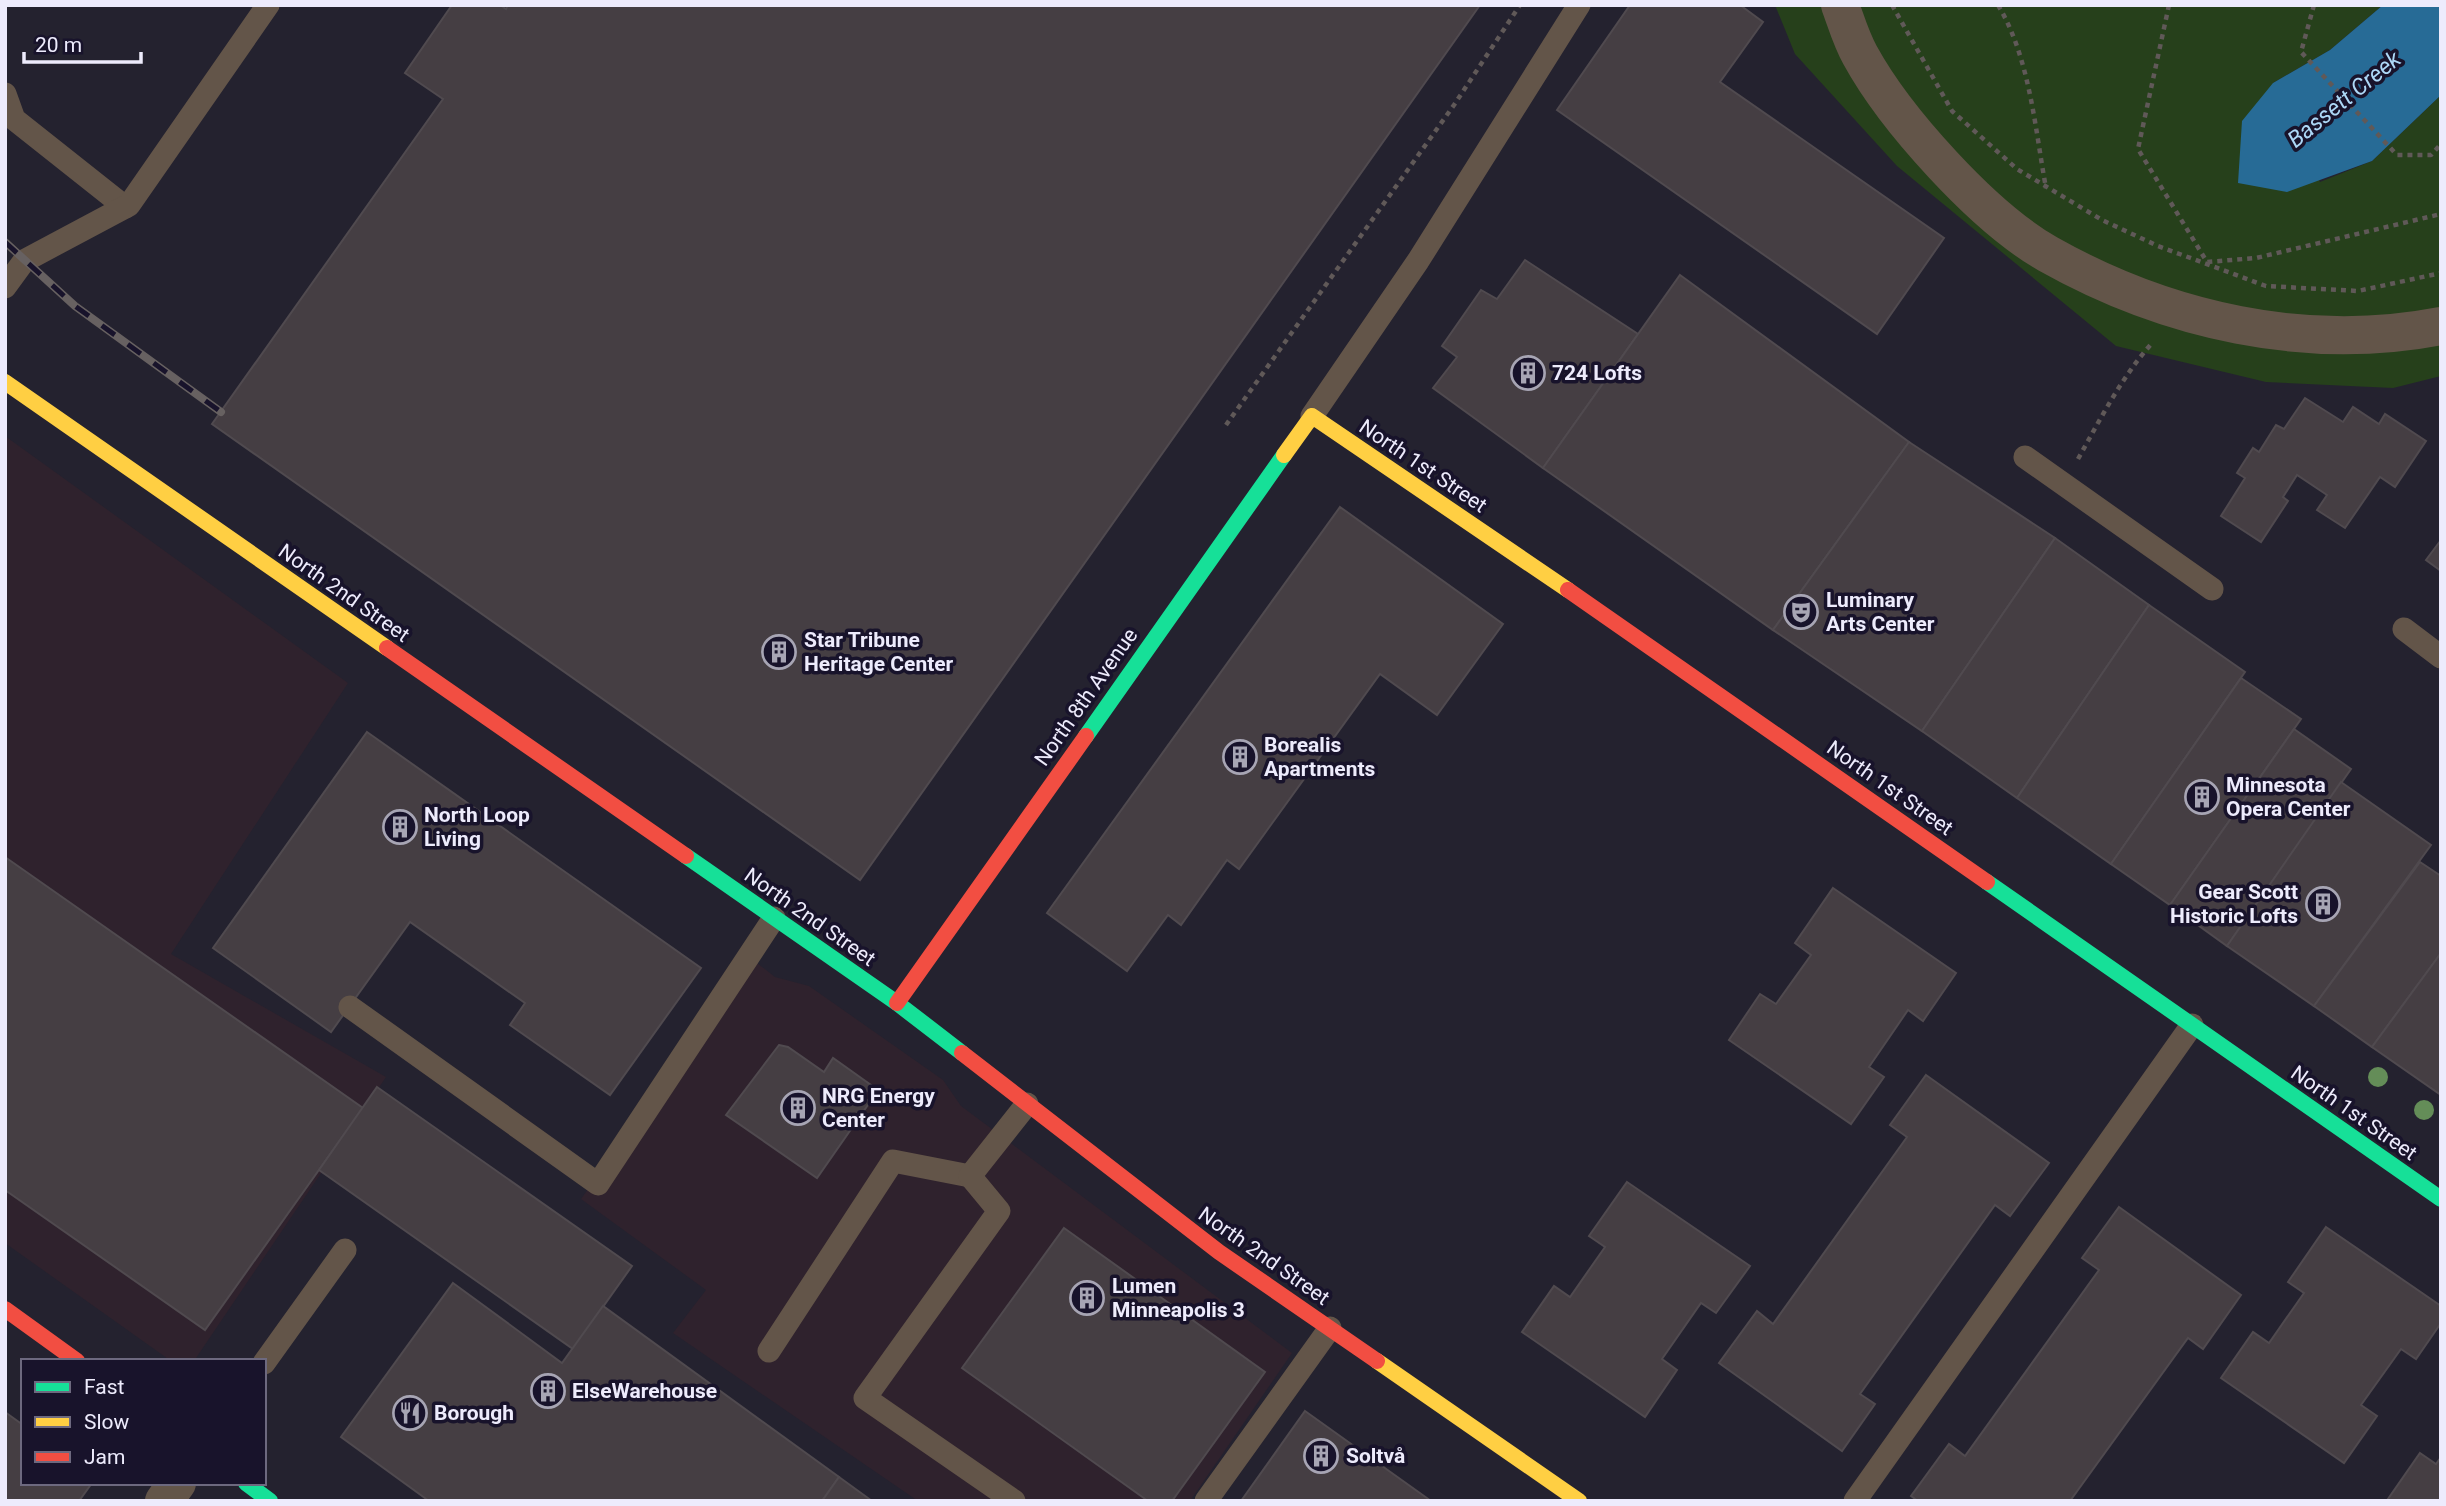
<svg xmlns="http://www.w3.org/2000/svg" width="2446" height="1506" viewBox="0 0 2446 1506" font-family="Roboto,sans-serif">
<rect width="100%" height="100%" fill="#24222f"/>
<g fill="#2f222d">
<path d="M 5,436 L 348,683 L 171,954 L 386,1077 L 194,1361 L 171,1361 L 5,1243 Z"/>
<path d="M 752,959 L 775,977 L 809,986 L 943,1080 L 961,1106 L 1292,1353 L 1190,1501 L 918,1501 L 673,1333 L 706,1290 L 581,1199 Z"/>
</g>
<path fill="#26401b" d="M 1775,5 L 2383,5 L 2330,50 L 2273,83 L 2320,182 L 2372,161 L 2441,95 L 2441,376 L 2393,388 L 2266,382 L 2116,346 L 1897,166 L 1795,54 Z"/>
<path fill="#276b96" d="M 2383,5 L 2441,5 L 2441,95 L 2372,161 L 2287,192 L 2238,183 L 2242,121 L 2273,83 L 2330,50 Z"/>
<g fill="#453e43" stroke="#504a4f" stroke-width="2">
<path d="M 452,5 L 500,5 L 506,9 L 508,5 L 1480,5 L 860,880 L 212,424 L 443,99 L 405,73 Z"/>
<path d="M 1630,5 L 1740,5 L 1763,22 L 1720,82 L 1944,238 L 1877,334 L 1557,110 Z"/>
<path d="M 1525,260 L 1638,334 L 1543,468 L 1433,388 L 1457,357 L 1442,346 L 1481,290 L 1497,299 Z"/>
<path d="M 1680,275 L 1909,442 L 1773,630 L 1543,468 Z"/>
<path d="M 2305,398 L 2343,422 L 2353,407 L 2379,424 L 2385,414 L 2426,441 L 2395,487 L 2380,477 L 2345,528 L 2317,510 L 2327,495 L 2297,475 L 2283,497 L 2288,501 L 2261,542 L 2221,516 L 2245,478 L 2237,473 L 2253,448 L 2259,452 L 2276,425 L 2284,429 Z"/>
<path d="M 1909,442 L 2055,538 L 1922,731 L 1773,630 Z"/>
<path d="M 1340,507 L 1503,624 L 1437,715 L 1380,674 L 1239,869 L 1227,860 L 1181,925 L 1168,915 L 1127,971 L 1047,913 Z"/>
<path d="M 2055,538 L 2149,605 L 2017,798 L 1922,731 Z"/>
<path d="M 2441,540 L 2441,571 L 2426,560 Z"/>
<path d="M 2149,605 L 2245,672 L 2111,864 L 2017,798 Z"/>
<path d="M 2241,678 L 2301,719 L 2170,905 L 2111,864 Z"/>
<path d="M 2294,729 L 2351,769 L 2227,946 L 2170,905 Z"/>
<path d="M 367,732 L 701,968 L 610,1095 L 510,1025 L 525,1003 L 410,922 L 331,1032 L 213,948 Z"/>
<path d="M 2341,782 L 2431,845 L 2314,1006 L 2227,946 Z"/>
<path d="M 5,857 L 363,1108 L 205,1330 L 5,1190 Z"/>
<path d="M 2420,862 L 2441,876 L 2441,953 L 2372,1047 L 2314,1006 Z"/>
<path d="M 1833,888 L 1956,973 L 1923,1021 L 1908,1010 L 1869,1067 L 1884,1077 L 1851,1124 L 1729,1040 L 1760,994 L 1776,1004 L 1811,955 L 1795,943 Z"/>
<path d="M 2441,953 L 2441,1095 L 2372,1047 Z"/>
<path d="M 779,1045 L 788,1047 L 824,1072 L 833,1058 L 871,1085 L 863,1097 L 870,1102 L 817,1178 L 726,1115 Z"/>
<path d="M 1926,1075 L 2049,1163 L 2010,1216 L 1995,1205 L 1860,1394 L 1875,1404 L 1842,1451 L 1719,1363 L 1757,1311 L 1773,1324 L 1907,1137 L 1890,1125 Z"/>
<path d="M 377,1087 L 632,1266 L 573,1349 L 319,1170 Z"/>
<path d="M 1627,1182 L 1750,1266 L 1716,1313 L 1701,1303 L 1662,1359 L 1677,1370 L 1645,1417 L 1522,1332 L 1554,1286 L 1570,1297 L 1605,1247 L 1589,1236 Z"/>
<path d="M 2119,1207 L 2241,1295 L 2203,1349 L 2188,1338 L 2070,1501 L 1918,1501 L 1911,1496 L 1949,1444 L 1965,1456 L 2099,1270 L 2082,1258 Z"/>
<path d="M 2326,1227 L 2441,1306 L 2441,1323 L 2416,1359 L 2401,1349 L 2361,1405 L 2377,1416 L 2344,1463 L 2221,1378 L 2253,1332 L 2269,1343 L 2304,1293 L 2288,1282 Z"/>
<path d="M 1064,1228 L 1265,1372 L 1172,1501 L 1148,1501 L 962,1368 Z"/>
<path d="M 453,1283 L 562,1363 L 603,1306 L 839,1477 L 822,1501 L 429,1501 L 341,1437 Z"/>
<path d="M 1305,1411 L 1431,1501 L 1241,1501 Z"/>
<path d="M 5,1412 L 23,1425 L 23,1483 L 92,1483 L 79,1501 L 5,1501 Z"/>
<path d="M 2420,1453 L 2436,1464 L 2441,1457 L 2441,1501 L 2390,1501 L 2388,1499 Z"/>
<path d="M 839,1477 L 872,1501 L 822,1501 Z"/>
</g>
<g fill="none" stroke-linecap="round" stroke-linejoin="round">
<g stroke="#605958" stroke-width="4.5" stroke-dasharray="5 5" stroke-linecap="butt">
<path d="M 1892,5 L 1952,111 L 2017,169 L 2102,220 L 2158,246 L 2266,286 L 2358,291 L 2441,273"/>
<path d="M 1998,5 C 2030,58 2035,129 2046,188"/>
<path d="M 2169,5 L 2138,149 L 2207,262 L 2256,258 L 2441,214"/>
<path d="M 2314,5 L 2301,52 L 2397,155 L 2431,155 L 2441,144"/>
<path d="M 1226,425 L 1454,105 L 1520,5"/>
<path d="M 2078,459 C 2101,418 2121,378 2152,343"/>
</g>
<g stroke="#635549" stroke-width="23">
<path d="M 5,94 L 14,119 L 125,207"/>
<path d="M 5,287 L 24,261 L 129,205 L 268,5"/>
<path d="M 1312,416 L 1418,261 L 1579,5"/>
<path d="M 2025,457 L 2212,589"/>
<path d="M 2404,629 L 2441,657"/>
<path d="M 350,1007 L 598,1184 L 774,918"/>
<path d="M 769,1351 L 893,1161 L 970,1176"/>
<path d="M 264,1363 L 345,1250"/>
<path d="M 1014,1501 L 865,1398 L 999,1211 L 970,1176 L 1027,1104"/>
<path d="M 1206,1501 L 1330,1328"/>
<path d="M 1855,1501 L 2192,1025"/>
</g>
<g stroke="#635549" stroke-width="38">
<path d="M 1840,5 C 1846,21 1851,39 1860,55 C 1895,119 1983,217 2048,254 C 2167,321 2306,352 2441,326"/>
<path d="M 164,1501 L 177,1483"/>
</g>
<g stroke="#16e098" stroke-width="16">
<path d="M 1086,736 L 1284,455"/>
<path d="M 686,856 L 897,1003 L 962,1053"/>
<path d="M 1987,882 L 2441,1199"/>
<path d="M 246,1483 L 270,1501"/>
</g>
<g stroke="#ffcf43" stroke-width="16">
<path d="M 5,382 L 387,648"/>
<path d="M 1284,455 L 1312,416 L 1568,590"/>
<path d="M 1377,1361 L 1579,1501"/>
</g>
<g stroke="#f24e42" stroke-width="16">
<path d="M 1568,590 L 1987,882"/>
<path d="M 387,648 L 686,856"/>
<path d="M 897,1003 L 1086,736"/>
<path d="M 962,1053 L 1219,1252 L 1377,1361"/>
<path d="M 5,1309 L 77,1361"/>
</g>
<g stroke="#676161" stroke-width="8">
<path id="rail" d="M 5,242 L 75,306 L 221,412"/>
</g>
<use href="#rail" stroke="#18132b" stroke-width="5" stroke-dasharray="16" stroke-linecap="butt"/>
</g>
<g fill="#648d58">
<circle cx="2378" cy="1077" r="10"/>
<circle cx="2424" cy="1110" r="10"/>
</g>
<defs>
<g id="building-ring" transform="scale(1.75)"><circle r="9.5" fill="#18132b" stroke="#a7a5b4" stroke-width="1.5"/><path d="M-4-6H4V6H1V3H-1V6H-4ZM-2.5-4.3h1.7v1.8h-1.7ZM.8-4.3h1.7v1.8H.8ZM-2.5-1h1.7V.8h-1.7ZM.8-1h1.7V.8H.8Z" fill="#a7a5b4"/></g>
<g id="theatre-ring" transform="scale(1.75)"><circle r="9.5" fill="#18132b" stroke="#a7a5b4" stroke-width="1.5"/><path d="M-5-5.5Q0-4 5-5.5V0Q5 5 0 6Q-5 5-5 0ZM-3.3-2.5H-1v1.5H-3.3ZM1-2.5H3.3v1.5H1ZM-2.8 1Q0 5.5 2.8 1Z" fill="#a7a5b4"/></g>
<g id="restaurant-ring" transform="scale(1.75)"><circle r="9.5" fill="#18132b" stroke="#a7a5b4" stroke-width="1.5"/><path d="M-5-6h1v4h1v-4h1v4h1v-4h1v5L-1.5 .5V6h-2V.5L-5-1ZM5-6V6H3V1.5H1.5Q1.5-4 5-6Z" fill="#a7a5b4"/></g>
</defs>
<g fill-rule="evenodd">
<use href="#building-ring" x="1528" y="373"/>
<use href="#theatre-ring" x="1801" y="612"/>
<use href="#building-ring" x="779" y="652"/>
<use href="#building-ring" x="1240" y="757"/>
<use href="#building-ring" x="2202" y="797"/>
<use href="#building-ring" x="400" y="827"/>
<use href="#building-ring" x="2323" y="904"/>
<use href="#building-ring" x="798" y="1108"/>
<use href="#building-ring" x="1087" y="1298"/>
<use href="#building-ring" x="548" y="1391"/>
<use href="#restaurant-ring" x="410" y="1413"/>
<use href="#building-ring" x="1321" y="1456"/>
</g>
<g text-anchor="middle" stroke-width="7" stroke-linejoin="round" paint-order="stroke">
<g font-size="21" font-weight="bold" fill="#edebfc" stroke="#18132b" text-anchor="start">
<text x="1552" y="380">724 Lofts</text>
<text x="1826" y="607">Luminary<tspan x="1826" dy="24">Arts Center</tspan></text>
<text x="804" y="647">Star Tribune<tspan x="804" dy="24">Heritage Center</tspan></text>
<text x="1264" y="752">Borealis<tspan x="1264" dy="24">Apartments</tspan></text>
<text x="2226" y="792">Minnesota<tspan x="2226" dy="24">Opera Center</tspan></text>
<text x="424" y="822">North Loop<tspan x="424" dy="24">Living</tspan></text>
<text x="2298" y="899" text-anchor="end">Gear Scott<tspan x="2298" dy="24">Historic Lofts</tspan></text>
<text x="822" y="1103">NRG Energy<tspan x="822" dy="24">Center</tspan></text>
<text x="1112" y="1293">Lumen<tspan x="1112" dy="24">Minneapolis 3</tspan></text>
<text x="572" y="1398">ElseWarehouse</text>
<text x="434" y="1420">Borough</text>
<text x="1346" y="1463">Soltvå</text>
</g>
<g font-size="21" fill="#edebfc" stroke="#18132b">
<text transform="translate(1423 466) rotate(34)" y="7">North 1st Street</text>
<text transform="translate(344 593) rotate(35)" y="7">North 2nd Street</text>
<text transform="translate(1086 697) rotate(-55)" y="7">North 8th Avenue</text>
<text transform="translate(1890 788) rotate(35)" y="7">North 1st Street</text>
<text transform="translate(810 917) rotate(35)" y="7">North 2nd Street</text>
<text transform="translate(2354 1113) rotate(35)" y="7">North 1st Street</text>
<text transform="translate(1264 1256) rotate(35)" y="7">North 2nd Street</text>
</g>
<g font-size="23" font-style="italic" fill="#add8f7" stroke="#18132b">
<text transform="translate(2344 99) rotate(-39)" y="8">Bassett Creek</text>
</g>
</g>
<rect width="2446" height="1506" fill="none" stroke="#edebfc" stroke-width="14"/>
<rect x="21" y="1359" width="245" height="126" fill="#18132b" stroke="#6d697f" stroke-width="2"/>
<rect x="35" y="1382" width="35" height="10" fill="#16e098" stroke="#6d697f" stroke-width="2"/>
<text x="84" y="1394" font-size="21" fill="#edebfc">Fast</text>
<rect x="35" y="1417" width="35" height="10" fill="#ffcf43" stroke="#6d697f" stroke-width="2"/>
<text x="84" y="1429" font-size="21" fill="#edebfc">Slow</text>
<rect x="35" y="1452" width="35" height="10" fill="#f24e42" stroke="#6d697f" stroke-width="2"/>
<text x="84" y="1464" font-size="21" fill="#edebfc">Jam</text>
<path d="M24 52v10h117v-10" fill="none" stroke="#edebfc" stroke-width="3.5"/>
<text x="35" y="52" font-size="21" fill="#edebfc" stroke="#18132b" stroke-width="5" paint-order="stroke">20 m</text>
</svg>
